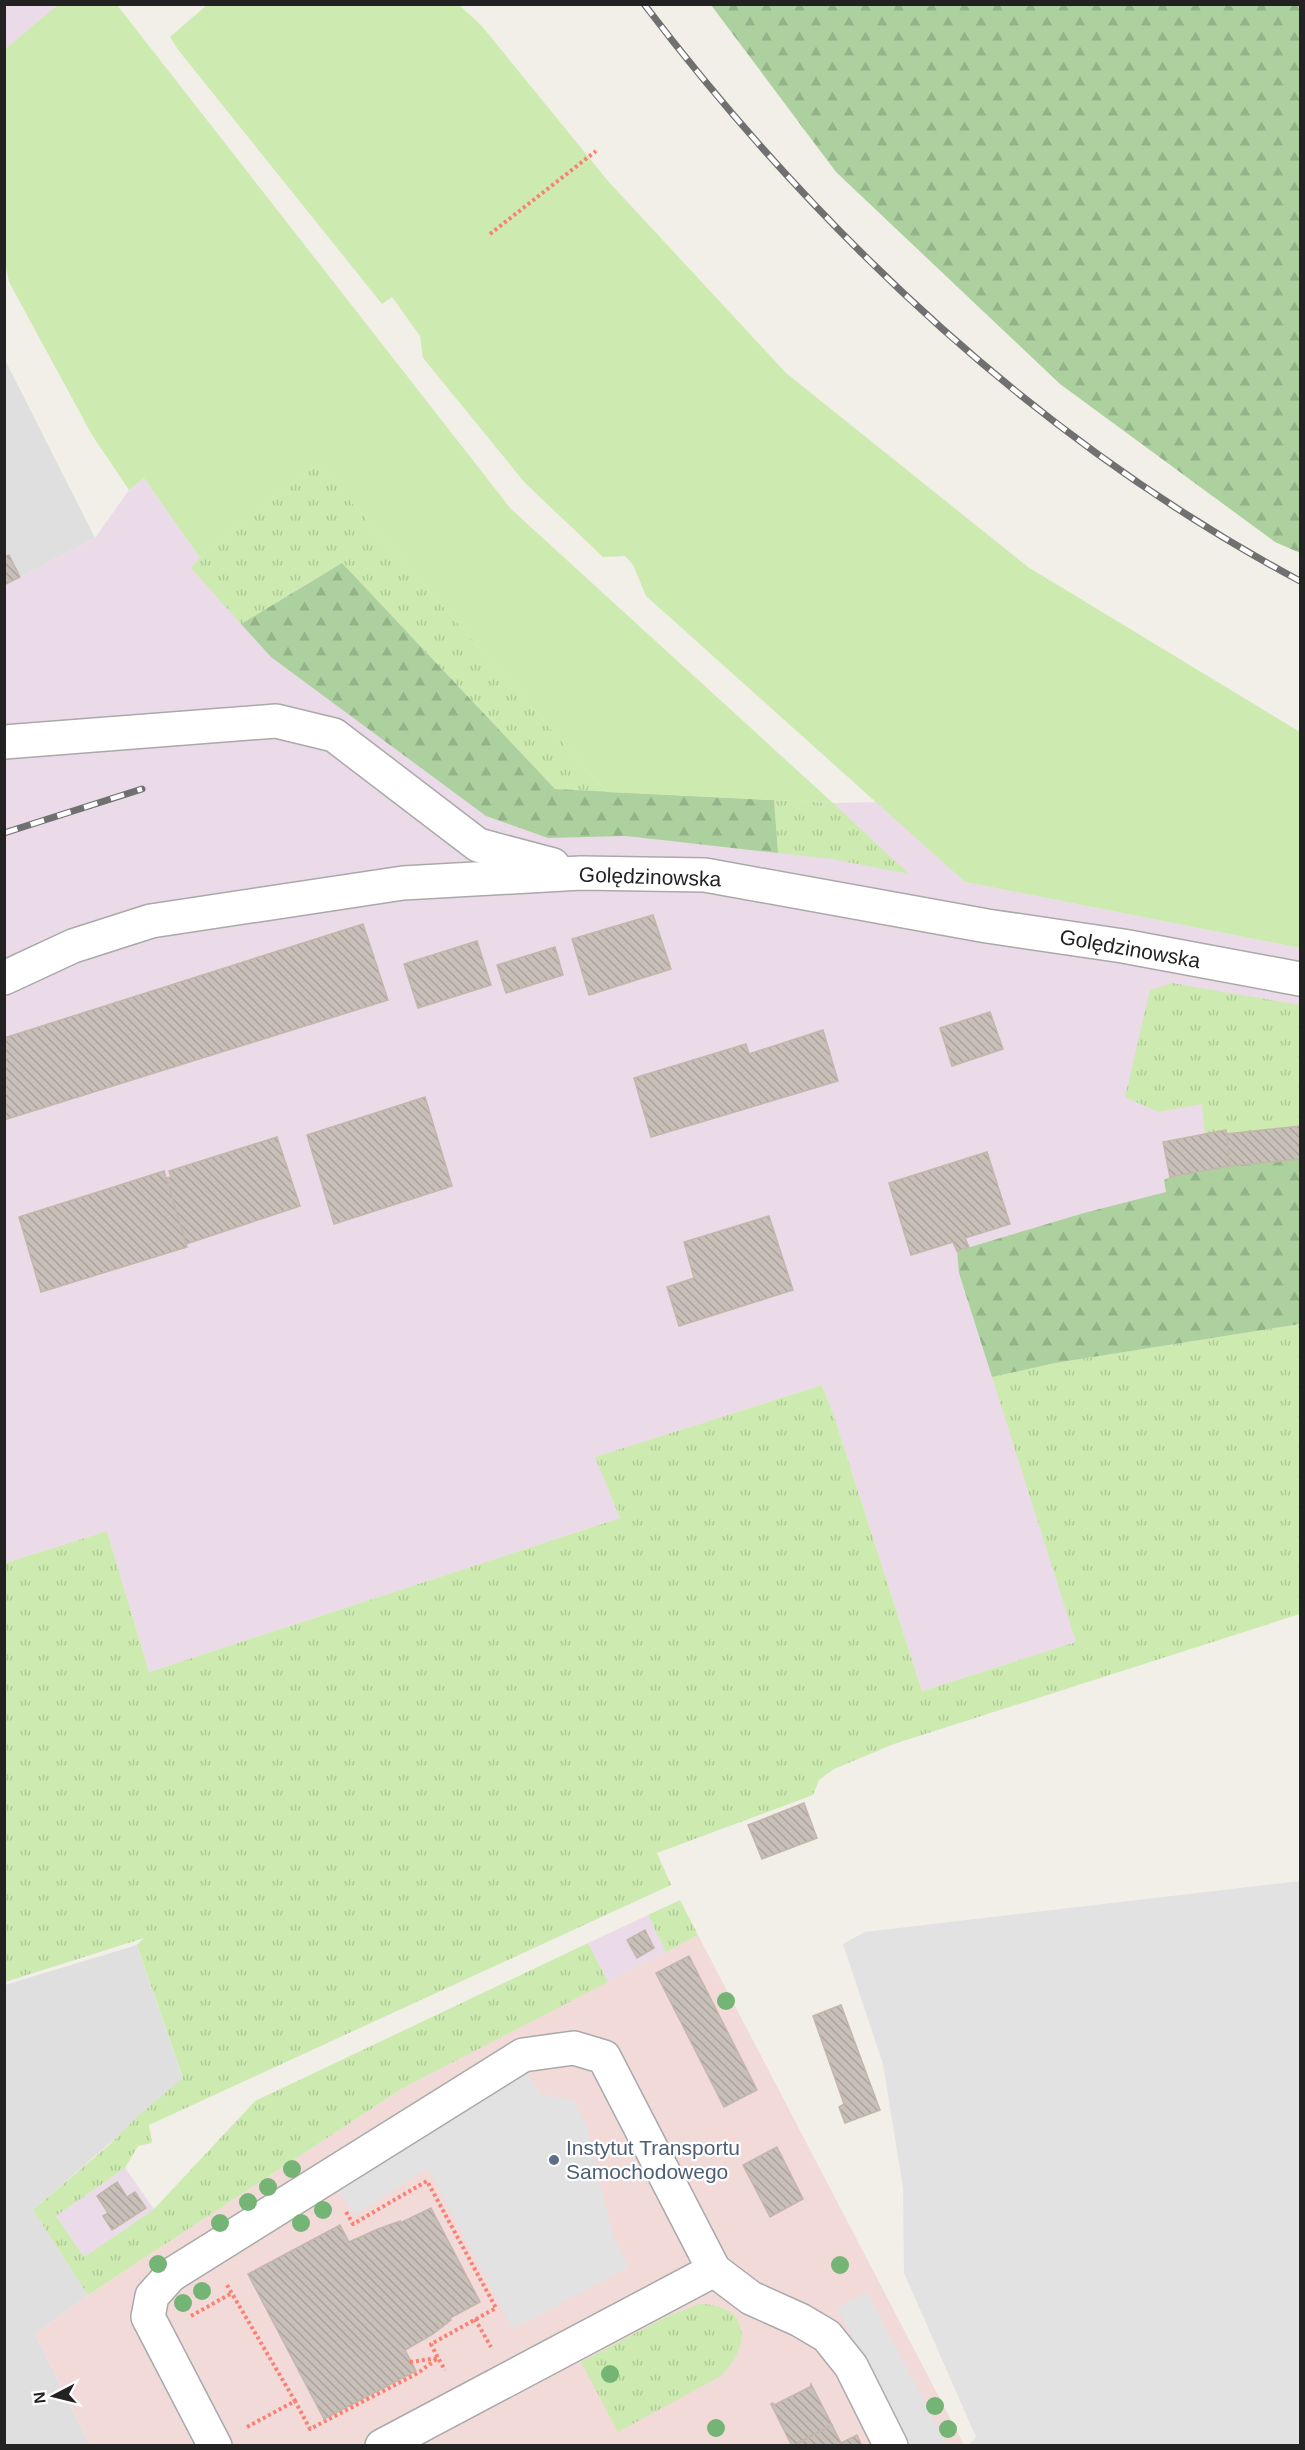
<svg xmlns="http://www.w3.org/2000/svg" width="1305" height="2450" viewBox="0 0 1305 2450" font-family="Arial,sans-serif">
<defs>
<pattern id="grass-tufts" width="24" height="20" patternUnits="userSpaceOnUse" patternTransform="scale(1.5)"><rect width="24" height="20" fill="#cdebb0"/><path d="M3 7l-1-3M5 7V3M7 7l1-3M15 17l-1-3M17 17v-4M19 17l1-3" fill="none" stroke="#b0c997"/></pattern>
<pattern id="forest-firs" width="22" height="20" patternUnits="userSpaceOnUse" patternTransform="scale(1.5)"><rect width="22" height="20" fill="#add19e"/><path d="M5 1l3.5 6h-7zM16 11l3.5 6h-7z" fill="#95b388"/></pattern>
<pattern id="building-back-hatch" width="6" height="6" patternUnits="userSpaceOnUse" patternTransform="scale(1.5)"><rect width="6" height="6" fill="#c7bfb8"/><path d="M-1 5l2 2M0 0l6 6M5-1l2 2" fill="none" stroke="#aba49e"/></pattern>
</defs>
<rect width="100%" height="100%" fill="#f2efe9"/>
<g fill="#e0dfdf">
<path d="M 4,358 L 95,538 L 5,585 L 4,585 Z"/>
<path d="M 137,1945 L 183,2079 L 33,2210 L 88,2295 L 35,2334 L 90,2445 L 5,2446 L 5,1985 Z"/>
</g>
<path fill="#f2dad9" d="M 698,1935 L 964,2445 L 90,2445 L 35,2334 L 88,2295 L 403,2088 Z"/>
<g fill="#ebdbe8">
<path d="M 5,5 L 59,5 L 5,49 Z"/>
<path d="M 318,464 L 606,792 L 833,803 L 878,802 L 965,882 L 1300,948 L 1300,1571 L 922,1691 L 834,1416 L 822,1385 L 596,1457 L 620,1518 L 149,1672 L 107,1531 L 5,1563 L 5,585 L 95,538 L 129,490 L 144,478 L 200,558 Z"/>
<path d="M 648,1915 L 666,1952 L 608,1982 L 588,1943 Z"/>
<path d="M 125,2168 L 154,2209 L 84,2257 L 56,2216 Z"/>
</g>
<g fill="url(#grass-tufts)">
<path d="M 318,464 L 606,792 L 555,789 L 342,563 L 241,624 L 191,568 L 200,558 Z"/>
<path d="M 774,800 L 833,803 L 909,874 L 832,859 L 778,853 Z"/>
<path d="M 1172,983 L 1300,1005 L 1300,1126 L 1226,1134 L 1225,1130 L 1205,1134 L 1202,1104 L 1158,1112 L 1125,1097 L 1150,990 Z"/>
<path d="M 1300,1324 L 1300,1614 L 894,1744 L 834,1769 L 819,1780 L 813,1795 L 657,1853 L 671,1885 L 149,2125 L 152,2143 L 138,2146 L 125,2168 L 56,2216 L 84,2257 L 154,2209 L 255,2101 L 588,1943 L 608,1982 L 403,2088 L 88,2295 L 33,2210 L 109,2145 L 138,2116 L 183,2078 L 137,1945 L 144,1938 L 5,1982 L 5,1563 L 107,1531 L 149,1672 L 620,1518 L 595,1457 L 822,1385 L 834,1416 L 922,1691 L 1076,1642 L 992,1377 L 1055,1363 Z"/>
<path d="M 680,1900 L 698,1935 L 666,1952 L 648,1915 Z"/>
<path d="M 699,2304 C 750,2304 752,2345 721,2376 L 618,2432 L 581,2362 L 666,2317 Z"/>
</g>
<g fill="url(#forest-firs)">
<path d="M 711,5 L 1300,5 L 1300,553 L 1275,542 L 1060,384 L 836,172 Z"/>
<path d="M 342,563 L 555,789 L 774,800 L 778,853 L 626,836 L 548,838 L 486,816 L 271,657 L 241,624 Z"/>
<path d="M 1300,1159 L 1300,1324 L 1055,1363 L 992,1377 L 959,1273 L 957,1251 L 1084,1213 L 1166,1192 L 1164,1180 L 1170,1177 L 1230,1166 Z"/>
</g>
<g fill="#cdebb0">
<path d="M 59,4 L 117,5 L 511,509 L 833,803 L 606,792 L 318,464 L 200,558 L 144,478 L 129,490 L 92,435 L 9,282 L 5,262 L 5,49 Z"/>
<path d="M 208,4 L 459,5 L 481,25 L 608,181 L 786,373 L 1028,567 L 1300,732 L 1300,948 L 965,882 L 646,596 L 633,565 L 625,556 L 603,557 L 525,483 L 423,358 L 420,336 L 392,297 L 382,304 L 179,51 L 170,37 Z"/>
</g>
<g fill="#e2e2e2">
<path d="M 1300,1881 L 1300,2445 L 969,2445 L 976,2437 L 904,2273 L 903,2188 L 883,2064 L 843,1944 L 865,1932 Z"/>
<path d="M 508,2043 L 541,2094 L 573,2100 L 586,2125 L 613,2236 L 629,2267 L 513,2329 L 428,2168 L 354,2215 L 322,2161 Z"/>
<path d="M 867,2292 L 947,2445 L 909,2445 L 837,2308 Z"/>
</g>
<g fill="url(#building-back-hatch)" stroke="#c4b6ab" stroke-width="1.5">
<path d="M 9,555 L 20,577 L 4,585 L 4,557 Z"/>
<path d="M 653,915 L 671,969 L 589,995 L 572,939 Z"/>
<path d="M 363,924 L 388,1000 L 4,1120 L 4,1038 Z"/>
<path d="M 477,941 L 491,985 L 418,1008 L 404,964 Z"/>
<path d="M 555,947 L 563,975 L 506,993 L 497,965 Z"/>
<path d="M 990,1012 L 1003,1049 L 952,1066 L 940,1028 Z"/>
<path d="M 823,1030 L 838,1081 L 651,1137 L 634,1078 L 746,1044 L 749,1054 Z"/>
<path d="M 425,1097 L 452,1186 L 334,1224 L 307,1135 Z"/>
<path d="M 1300,1126 L 1300,1159 L 1230,1166 L 1226,1134 Z"/>
<path d="M 1226,1130 L 1230,1166 L 1170,1177 L 1163,1142 Z"/>
<path d="M 277,1137 L 300,1206 L 186,1244 L 166,1178 L 171,1177 L 169,1171 Z"/>
<path d="M 987,1152 L 1010,1224 L 965,1238 L 969,1247 L 957,1251 L 953,1242 L 911,1255 L 889,1183 Z"/>
<path d="M 164,1171 L 187,1247 L 41,1292 L 19,1217 Z"/>
<path d="M 769,1216 L 793,1290 L 679,1326 L 667,1287 L 694,1278 L 684,1242 Z"/>
<path d="M 804,1803 L 817,1838 L 762,1859 L 748,1825 Z"/>
<path d="M 645,1930 L 654,1948 L 637,1958 L 627,1940 Z"/>
<path d="M 689,1956 L 757,2090 L 724,2107 L 656,1973 Z"/>
<path d="M 841,2005 L 880,2110 L 845,2123 L 839,2107 L 844,2104 L 813,2016 Z"/>
<path d="M 777,2147 L 803,2199 L 770,2217 L 743,2165 Z"/>
<path d="M 117,2182 L 127,2197 L 135,2192 L 146,2208 L 112,2230 L 103,2216 L 108,2213 L 97,2196 Z"/>
<path d="M 431,2208 L 480,2302 L 450,2318 L 451,2320 L 433,2334 L 405,2350 L 416,2371 L 324,2419 L 248,2274 L 340,2225 L 349,2242 L 378,2229 L 400,2221 L 400,2223 Z"/>
<path d="M 811,2384 L 832,2425 L 792,2446 L 771,2404 L 773,2403 L 774,2405 L 810,2387 Z"/>
<path d="M 832,2425 L 841,2443 L 857,2435 L 862,2446 L 793,2446 Z"/>
</g>
<g fill="none" stroke-linecap="round" stroke-linejoin="round">
<g stroke="#a9a9a9" stroke-width="36">
<g id="minor">
<path d="M 4,742 L 276,721 L 334,735 L 478,845 L 553,865"/>
<path d="M 4,978 L 73,946 L 151,921 L 403,883 L 581,873 L 705,875 L 987,926 L 1123,946 L 1300,979"/>
<path d="M 215,2446 L 148,2317 L 152,2296 L 171,2275 L 523,2055 L 574,2048 L 604,2057 L 714,2270"/>
<path d="M 382,2446 L 714,2270 L 751,2298 L 800,2320 L 827,2336 L 851,2366 L 891,2446"/>
</g>
</g>
<g stroke="#fa8072" stroke-width="4" stroke-dasharray="3 3" stroke-linecap="butt">
<path d="M 490,234 L 596,151"/>
<path d="M 227,2285 L 295,2401"/>
<path d="M 191,2316 L 232,2293"/>
<path d="M 475,2319 L 491,2347"/>
<path d="M 410,2362 L 438,2358 L 445,2370"/>
<path d="M 247,2427 L 295,2401 L 310,2429 L 418,2373 L 438,2358 L 431,2344 L 496,2308 L 427,2181 L 353,2224 L 345,2210"/>
</g>
<use href="#minor" stroke="#fff" stroke-width="33"/>
<g stroke="#707070" stroke-width="7">
<g id="rail">
<path d="M 644,4 C 821,237 1042,443 1300,581"/>
<path d="M 4,833 L 142,789"/>
</g>
</g>
<use href="#rail" stroke="#fff" stroke-width="4.5" stroke-dasharray="14" stroke-linecap="butt"/>
</g>
<g fill="#74b475">
<circle cx="726" cy="2001" r="9"/>
<circle cx="292" cy="2169" r="9"/>
<circle cx="268" cy="2187" r="9"/>
<circle cx="248" cy="2202" r="9"/>
<circle cx="323" cy="2210" r="9"/>
<circle cx="220" cy="2223" r="9"/>
<circle cx="301" cy="2223" r="9"/>
<circle cx="158" cy="2264" r="9"/>
<circle cx="840" cy="2265" r="9"/>
<circle cx="202" cy="2291" r="9"/>
<circle cx="183" cy="2303" r="9"/>
<circle cx="610" cy="2374" r="9"/>
<circle cx="935" cy="2406" r="9"/>
<circle cx="716" cy="2428" r="9"/>
<circle cx="948" cy="2429" r="9"/>
</g>
<circle fill="#5c6f8a" stroke="#fff" stroke-width="2" cx="554" cy="2160" r="6"/>
<g text-anchor="middle" stroke-width="4.5" stroke-linejoin="round" paint-order="stroke">
<g font-size="21" fill="#222" stroke="#fff">
<text transform="translate(650 877) rotate(2)" y="7">Golędzinowska</text>
<text transform="translate(1130 949) rotate(10)" y="7">Golędzinowska</text>
</g>
<g font-size="21" fill="#4e5e75" stroke="#fff" text-anchor="start">
<text x="566" y="2155">Instytut Transportu<tspan x="566" dy="24">Samochodowego</tspan></text>
</g>
</g>
<rect width="1305" height="2450" fill="none" stroke="#222222" stroke-width="12"/>
<g transform="translate(54 2396) rotate(263)" stroke="#ffffff" stroke-width="4.5" paint-order="stroke">
<path d="M0-4.5L10 22L0 15L-10 22Z" fill="#222222"/>
<text y="-9" font-size="16" font-weight="bold" text-anchor="middle" fill="#222222">N</text>
</g>
</svg>
